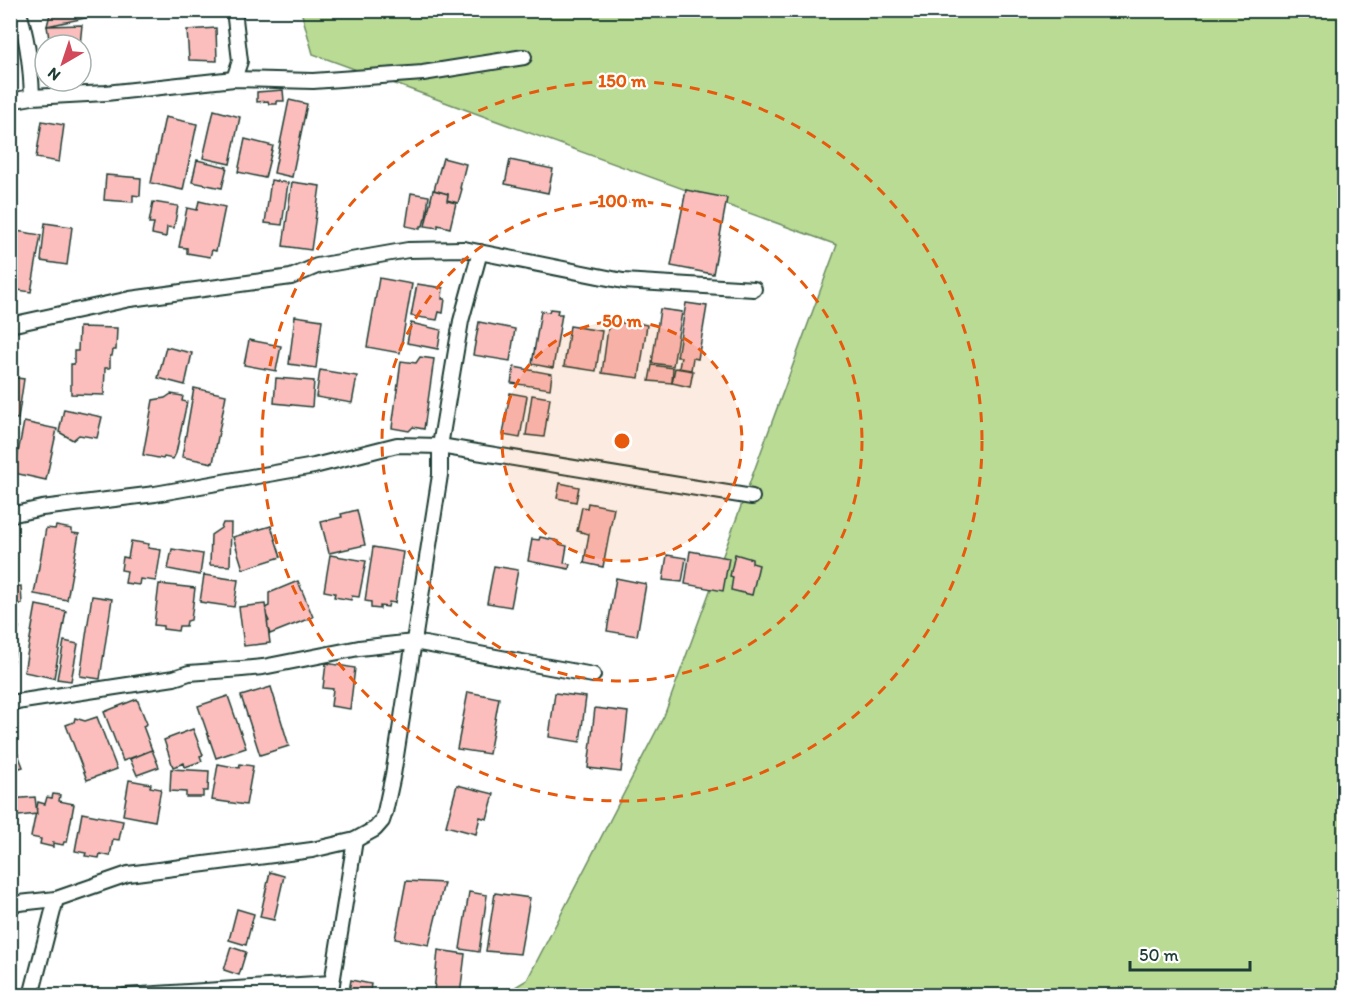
<svg xmlns="http://www.w3.org/2000/svg" width="1355" height="1006" viewBox="0 0 1355 1006" font-family="Itim,sans-serif">
<rect width="100%" height="100%" fill="#fff"/>
<filter id="ink" filterUnits="userSpaceOnUse"><feTurbulence type="fractalNoise" baseFrequency=".0167" numOctaves="2"/><feDisplacementMap in="SourceGraphic" scale="12" xChannelSelector="R" yChannelSelector="G"/><feConvolveMatrix kernelMatrix="1 2 1 2 8 2 1 2 1" color-interpolation-filters="sRGB"/></filter>
<g filter="url(#ink)">
<path fill="#badb94" stroke="#6c8c64" stroke-width="1.5" d="M 301,11 L 1344,11 L 1344,995 L 502,995 L 527,980 L 664,716 L 837,245 L 313,54 Z"/>
<g fill="#fbbebc" stroke="#1f3d34" stroke-width="1.5">
<path d="M 51,10 L 88,10 L 90,17 L 47,26 Z"/>
<path d="M 82,25 L 80,45 L 50,45 L 47,26 Z"/>
<path d="M 216,28 L 217,61 L 189,60 L 187,30 Z"/>
<path d="M 283,90 L 284,101 L 277,101 L 277,104 L 269,104 L 268,101 L 257,102 L 257,92 Z"/>
<path d="M 289,100 L 307,104 L 292,177 L 274,173 Z"/>
<path d="M 214,110 L 240,117 L 230,164 L 203,158 Z"/>
<path d="M 165,117 L 197,124 L 183,190 L 151,183 Z"/>
<path d="M 42,121 L 64,125 L 59,162 L 36,158 Z"/>
<path d="M 245,139 L 273,146 L 265,178 L 238,172 Z"/>
<path d="M 443,158 L 466,164 L 460,188 L 462,189 L 458,203 L 447,200 L 448,194 L 434,190 Z"/>
<path d="M 197,160 L 227,167 L 222,188 L 192,182 Z"/>
<path d="M 510,160 L 553,169 L 548,193 L 505,184 Z"/>
<path d="M 106,175 L 141,178 L 140,196 L 133,195 L 133,202 L 104,200 Z"/>
<path d="M 271,180 L 288,183 L 282,225 L 265,223 Z"/>
<path d="M 292,182 L 320,186 L 311,250 L 283,246 Z"/>
<path d="M 433,190 L 448,194 L 447,201 L 456,203 L 450,228 L 438,225 L 438,228 L 425,226 Z"/>
<path d="M 686,190 L 727,198 L 713,274 L 671,266 Z"/>
<path d="M 411,193 L 429,196 L 426,218 L 425,218 L 423,226 L 420,226 L 420,229 L 406,226 Z"/>
<path d="M 199,201 L 225,207 L 216,251 L 212,250 L 210,257 L 187,253 L 187,248 L 179,247 L 187,208 L 197,210 Z"/>
<path d="M 153,202 L 178,206 L 174,228 L 167,227 L 166,237 L 152,234 L 154,223 L 149,223 Z"/>
<path d="M 45,223 L 72,227 L 67,265 L 41,261 Z"/>
<path d="M 10,230 L 41,235 L 31,292 L 18,290 L 17,296 L 10,295 Z"/>
<path d="M 379,278 L 412,284 L 400,353 L 367,347 Z"/>
<path d="M 417,284 L 443,288 L 442,299 L 445,299 L 443,313 L 439,312 L 437,320 L 411,316 Z"/>
<path d="M 686,303 L 707,306 L 698,359 L 693,358 L 691,370 L 679,368 L 681,357 L 677,357 Z"/>
<path d="M 550,309 L 558,310 L 557,314 L 562,314 L 553,368 L 532,364 L 541,311 L 549,312 Z"/>
<path d="M 660,309 L 682,312 L 673,366 L 652,363 Z"/>
<path d="M 295,316 L 322,320 L 316,368 L 289,364 Z"/>
<path d="M 609,321 L 637,325 L 637,323 L 647,325 L 639,378 L 602,373 Z"/>
<path d="M 479,322 L 515,329 L 510,361 L 473,355 Z"/>
<path d="M 411,323 L 441,330 L 438,349 L 407,343 Z"/>
<path d="M 570,326 L 602,331 L 596,371 L 564,366 Z"/>
<path d="M 79,327 L 117,328 L 116,350 L 113,350 L 112,356 L 110,356 L 110,368 L 105,368 L 104,395 L 71,394 L 71,364 L 74,364 L 74,351 L 78,351 Z"/>
<path d="M 249,340 L 281,346 L 276,371 L 244,365 Z"/>
<path d="M 166,347 L 192,353 L 185,385 L 158,378 Z"/>
<path d="M 420,357 L 434,359 L 424,429 L 413,427 L 409,431 L 392,428 L 401,361 L 416,363 Z"/>
<path d="M 652,365 L 673,368 L 672,383 L 649,381 Z"/>
<path d="M 514,367 L 552,374 L 550,389 L 511,383 Z"/>
<path d="M 675,368 L 693,371 L 690,387 L 672,383 Z"/>
<path d="M 320,370 L 357,376 L 352,403 L 316,397 Z"/>
<path d="M 10,377 L 24,379 L 18,419 L 10,418 Z"/>
<path d="M 276,378 L 314,381 L 312,407 L 274,403 Z"/>
<path d="M 194,388 L 226,395 L 213,463 L 182,457 Z"/>
<path d="M 510,393 L 527,396 L 520,438 L 503,435 Z"/>
<path d="M 171,394 L 183,396 L 182,401 L 187,402 L 176,453 L 173,459 L 164,457 L 163,459 L 143,455 L 153,400 L 165,398 Z"/>
<path d="M 532,395 L 550,398 L 544,437 L 526,435 Z"/>
<path d="M 64,409 L 102,417 L 97,438 L 79,435 L 73,440 L 59,432 Z"/>
<path d="M 24,422 L 57,429 L 46,480 L 14,473 Z"/>
<path d="M 560,483 L 579,487 L 576,502 L 557,498 Z"/>
<path d="M 588,503 L 614,508 L 603,567 L 584,563 L 589,534 L 577,531 L 582,507 L 587,508 Z"/>
<path d="M 357,510 L 365,545 L 329,553 L 321,522 L 342,517 L 341,514 Z"/>
<path d="M 223,523 L 231,523 L 230,566 L 210,565 L 211,535 L 221,528 Z"/>
<path d="M 56,526 L 72,529 L 72,533 L 79,534 L 67,600 L 34,594 L 46,528 L 55,529 Z"/>
<path d="M 271,526 L 281,557 L 243,569 L 233,537 Z"/>
<path d="M 540,537 L 559,541 L 559,544 L 567,546 L 564,563 L 570,564 L 569,569 L 528,561 L 532,539 L 539,540 Z"/>
<path d="M 131,541 L 149,544 L 148,548 L 161,550 L 156,581 L 140,579 L 139,585 L 125,583 L 127,571 L 121,570 L 123,557 L 128,558 Z"/>
<path d="M 373,547 L 403,552 L 395,603 L 389,602 L 388,607 L 380,606 L 380,609 L 371,608 L 371,602 L 365,601 Z"/>
<path d="M 172,549 L 203,554 L 200,575 L 168,569 Z"/>
<path d="M 690,551 L 729,558 L 723,591 L 685,584 Z"/>
<path d="M 735,554 L 752,559 L 752,563 L 759,565 L 752,595 L 731,590 L 733,577 L 730,576 Z"/>
<path d="M 330,555 L 366,561 L 359,597 L 352,596 L 351,600 L 334,597 L 335,593 L 324,591 Z"/>
<path d="M 667,555 L 686,558 L 682,582 L 663,580 Z"/>
<path d="M 494,566 L 518,570 L 511,607 L 487,603 Z"/>
<path d="M 204,575 L 238,580 L 234,607 L 200,602 Z"/>
<path d="M 616,578 L 646,584 L 637,636 L 607,631 Z"/>
<path d="M 298,581 L 313,617 L 270,634 L 266,623 L 269,621 L 263,609 L 269,606 L 269,593 Z"/>
<path d="M 159,584 L 195,588 L 191,620 L 187,621 L 186,626 L 179,626 L 178,631 L 163,629 L 163,626 L 154,625 Z"/>
<path d="M 21,586 L 22,604 L 10,604 L 10,587 Z"/>
<path d="M 92,596 L 112,599 L 100,679 L 80,676 Z"/>
<path d="M 265,604 L 270,643 L 244,646 L 239,607 Z"/>
<path d="M 36,605 L 66,611 L 54,678 L 24,672 Z"/>
<path d="M 10,625 L 19,627 L 10,676 Z"/>
<path d="M 64,641 L 78,644 L 71,681 L 57,679 Z"/>
<path d="M 326,663 L 355,668 L 350,709 L 331,706 L 333,689 L 323,688 Z"/>
<path d="M 271,687 L 289,746 L 260,755 L 241,696 Z"/>
<path d="M 468,692 L 499,698 L 489,754 L 457,749 Z"/>
<path d="M 555,693 L 586,697 L 580,742 L 549,737 Z"/>
<path d="M 228,696 L 246,748 L 216,758 L 198,706 Z"/>
<path d="M 137,699 L 147,724 L 143,726 L 152,750 L 123,761 L 104,712 Z"/>
<path d="M 595,708 L 628,712 L 621,772 L 588,768 Z"/>
<path d="M 97,717 L 117,769 L 87,780 L 66,725 L 74,722 L 75,718 L 85,721 Z"/>
<path d="M 193,729 L 203,755 L 200,756 L 202,761 L 185,767 L 184,763 L 173,767 L 164,740 Z"/>
<path d="M 152,750 L 159,767 L 137,775 L 130,759 Z"/>
<path d="M 10,753 L 12,757 L 18,754 L 23,767 L 10,771 Z"/>
<path d="M 218,764 L 239,768 L 240,764 L 253,766 L 246,805 L 212,800 Z"/>
<path d="M 171,769 L 209,771 L 208,791 L 203,791 L 203,797 L 186,797 L 186,792 L 170,791 Z"/>
<path d="M 129,780 L 151,784 L 150,787 L 161,789 L 155,821 L 123,815 Z"/>
<path d="M 457,785 L 494,794 L 487,819 L 480,817 L 476,834 L 446,826 Z"/>
<path d="M 53,794 L 60,795 L 59,801 L 74,804 L 67,842 L 64,842 L 63,845 L 53,843 L 53,847 L 40,844 L 41,839 L 31,837 L 38,802 L 45,804 L 47,797 L 52,798 Z"/>
<path d="M 35,797 L 37,814 L 10,817 L 10,799 Z"/>
<path d="M 82,813 L 123,821 L 119,840 L 113,839 L 110,856 L 100,854 L 99,858 L 85,856 L 86,853 L 75,851 Z"/>
<path d="M 270,872 L 284,876 L 274,920 L 260,917 Z"/>
<path d="M 406,881 L 444,883 L 429,945 L 395,939 Z"/>
<path d="M 469,892 L 487,895 L 479,952 L 460,949 Z"/>
<path d="M 495,893 L 530,898 L 520,954 L 486,951 Z"/>
<path d="M 237,909 L 254,914 L 246,945 L 229,940 Z"/>
<path d="M 231,947 L 246,952 L 239,975 L 224,970 Z"/>
<path d="M 438,950 L 465,954 L 460,995 L 434,992 Z"/>
<path d="M 351,980 L 371,984 L 369,996 L 348,996 Z"/>
</g>
<g fill="none" stroke-linecap="round" stroke-linejoin="round">
<g stroke="#1f3d34" stroke-width="18">
<g id="street">
<path d="M 18,10 C 28,38 31,68 32,97"/>
<path d="M 234,79 L 240,61 L 234,10"/>
<path d="M 10,101 L 32,97 L 106,93 L 234,79 L 313,81 L 423,73 L 524,57"/>
<path d="M 10,325 L 130,299 L 291,277 L 317,266 L 408,250 L 464,249 L 623,281 L 754,289"/>
<path d="M 10,515 L 42,508 L 155,494 L 314,466 L 397,445 L 440,446 L 752,497"/>
<path d="M 10,703 L 174,678 L 189,673 L 242,669 L 263,667 L 359,648 L 414,642 L 593,675"/>
<path d="M 10,904 L 56,899 L 128,874 L 312,850 L 355,840 L 375,829 L 382,821 L 385,812 L 393,775 L 440,475 L 440,446 L 461,321 L 480,252"/>
<path d="M 31,996 L 56,899"/>
<path d="M 125,996 L 332,983"/>
<path d="M 330,996 L 355,840"/>
</g>
</g>
<use href="#street" stroke="#fff" stroke-width="14"/>
</g>
</g>
<circle cx="622" cy="441" r="120" fill="#e8590c" fill-opacity=".12"/>
<g fill="none" stroke="#e8590c" stroke-width="3" stroke-dasharray="10 8">
<circle cx="622" cy="441" r="120"/>
<circle cx="622" cy="441" r="240"/>
<circle cx="622" cy="441" r="360"/>
</g>
<circle cx="622" cy="441" r="9" fill="#e8590c" stroke="#fff" stroke-width="3"/>
<g font-size="18" text-anchor="middle" font-weight="bold" fill="#e8590c" stroke="#fff" stroke-width="4.5" stroke-linejoin="round" paint-order="stroke">
<text x="622" y="87">150 m</text>
<text x="622" y="207">100 m</text>
<text x="622" y="327">50 m</text>
</g>
<rect width="1355" height="1006" fill="none" stroke="#fff" stroke-width="36"/>
<rect x="18" y="18" width="1319" height="970" fill="none" stroke="#1f3d34" stroke-width="2" filter="url(#ink)"/>
<g transform="translate(63 63) rotate(219)"><circle r="28" fill="#ffffff" stroke="#a5b1ae" stroke-width="1.5"/>
<path d="M0-4.5L10 22L0 15L-10 22Z" fill="#d1495b"/>
<text y="-9" font-size="16" font-weight="bold" text-anchor="middle" fill="#1f3d34">N</text>
</g>
<path d="M1130 961v9h120v-9" fill="none" stroke="#1f3d34" stroke-width="3"/>
<text x="1139" y="961" font-size="18" fill="#1f3d34" stroke="#ffffff" stroke-width="4.5" paint-order="stroke">50 m</text>
</svg>
